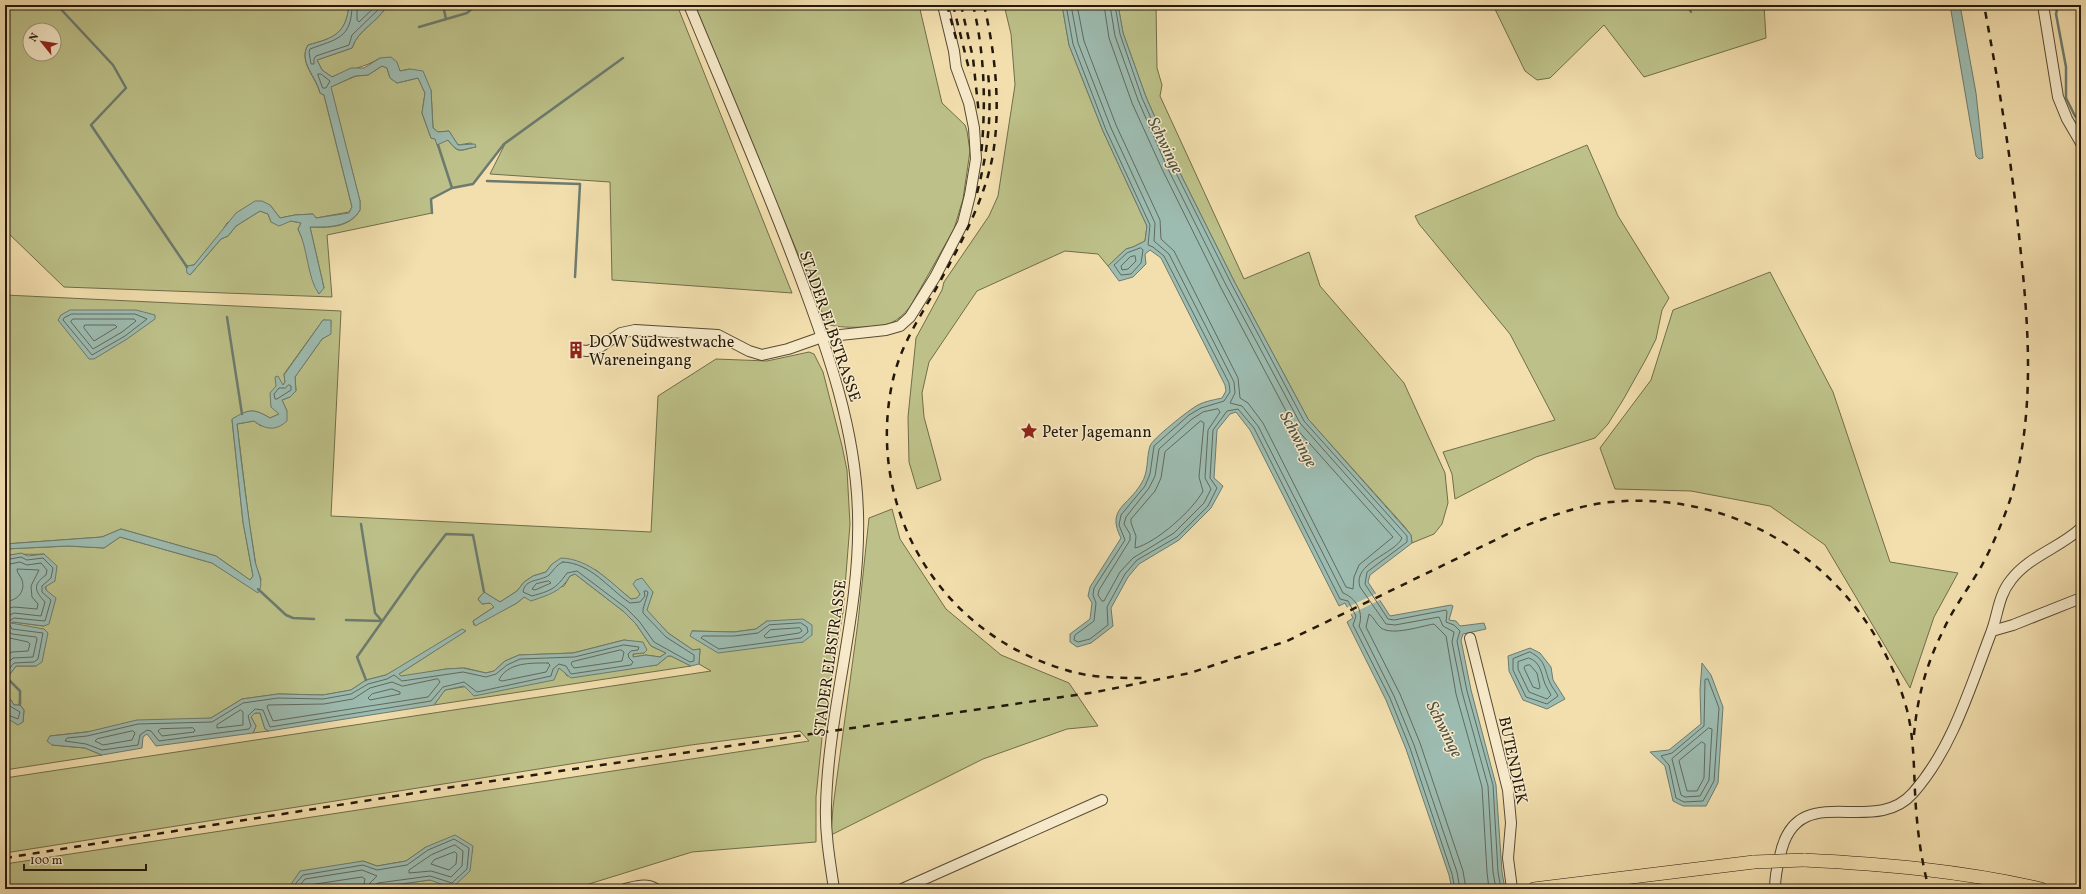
<svg xmlns="http://www.w3.org/2000/svg" width="2086" height="894" viewBox="0 0 2086 894" font-family="Vollkorn,serif">
<rect width="100%" height="100%" fill="#f3dfae"/>
<filter id="stains"><feTurbulence type="fractalNoise" baseFrequency=".005" numOctaves="4"/><feColorMatrix values="0 0 0 0 .2 0 0 0 0 .09 0 0 0 0 .02 0 0 0 .5 -.17"/></filter>
<radialGradient id="worn" r=".72"><stop offset=".6" stop-color="#630" stop-opacity="0"/><stop offset="1" stop-color="#630" stop-opacity=".3"/></radialGradient>
<g fill="#bdc189" stroke="#706d4a" fill-rule="evenodd">
<path d="M 5,5 L 349,5 C 346,34 334,38 308,45 C 298,62 316,77 320,93 L 324,95 L 352,207 L 349,212 L 316,218 L 313,214 L 295,215 L 280,218 L 270,205 L 227,223 L 221,233 L 194,265 L 186,266 L 190,275 L 221,239 L 228,236 L 236,226 L 260,211 L 268,214 L 271,222 L 291,221 L 301,223 L 298,229 L 324,288 L 310,227 C 328,228 350,228 360,210 L 360,201 L 330,87 L 356,76 L 368,75 L 382,66 L 387,68 L 390,78 L 397,83 L 418,78 L 425,93 L 422,113 L 431,138 L 443,141 L 448,140 C 459,155 460,150 476,147 L 471,143 L 458,145 L 449,131 L 438,132 L 433,128 L 431,90 L 410,69 L 400,71 L 380,58 C 364,68 350,69 332,77 L 322,70 L 317,60 L 352,48 C 358,29 379,22 387,5 L 677,5 L 792,293 L 612,280 L 610,182 L 490,174 L 506,142 L 473,184 L 452,188 L 431,199 L 432,213 L 327,235 L 332,297 L 64,287 L 5,230 ZM 30,30 L 54,30 L 54,54 L 30,54 Z"/>
<path d="M 695,5 L 919,5 L 942,103 L 965,125 L 967,131 L 970,151 L 963,199 L 954,229 L 910,307 C 904,314 899,319 891,323 C 879,328 839,329 827,324 Z"/>
<path d="M 1004,5 L 1062,5 L 1069,45 L 1103,131 L 1147,226 L 1145,241 L 1133,247 L 1126,249 L 1108,266 L 1098,254 L 1065,251 L 977,291 L 929,362 L 922,393 L 924,417 L 941,480 L 917,489 L 909,462 L 908,417 L 916,338 L 942,290 L 944,282 L 989,216 L 998,196 L 1015,85 L 1011,34 Z"/>
<path d="M 1118,5 L 1156,5 L 1157,68 L 1162,85 L 1160,96 L 1244,279 L 1309,252 L 1320,286 L 1404,383 L 1445,473 L 1448,503 L 1442,524 L 1434,534 L 1412,543 L 1411,535 L 1404,526 L 1308,419 L 1234,281 L 1175,163 L 1146,97 L 1123,33 Z"/>
<path d="M 1493,5 L 1764,5 L 1766,38 L 1644,77 L 1604,25 L 1550,78 L 1537,80 L 1525,71 Z"/>
<path d="M 1587,145 L 1618,216 L 1669,298 L 1662,310 L 1656,339 L 1646,359 L 1623,400 L 1608,424 L 1595,438 L 1536,457 L 1455,499 L 1452,474 L 1443,452 L 1555,420 L 1510,334 L 1419,224 L 1415,216 Z"/>
<path d="M 1770,272 L 1833,392 L 1890,562 L 1958,573 L 1934,617 L 1910,688 L 1825,545 L 1770,506 L 1691,491 L 1615,489 L 1600,448 L 1651,380 L 1673,310 Z"/>
<path d="M 5,295 L 341,311 L 331,516 L 651,532 L 658,396 L 716,359 L 767,361 L 809,352 L 814,354 L 823,372 L 842,446 L 847,470 L 850,524 L 843,612 L 823,728 L 816,797 L 816,842 L 692,852 L 573,889 L 364,889 L 430,880 L 426,847 L 406,861 L 377,866 L 363,861 L 288,887 L 288,889 L 5,889 L 5,864 L 809,741 L 800,731 L 691,745 L 5,853 L 5,778 L 711,671 L 699,664 L 700,649 L 693,650 L 668,633 L 646,610 L 653,592 L 640,594 L 637,599 L 631,599 L 596,570 L 552,564 L 546,572 L 533,576 L 524,582 L 517,591 L 500,602 L 484,592 L 478,599 L 482,604 L 490,603 L 494,607 L 473,621 L 474,625 L 517,603 L 524,597 L 564,586 L 570,576 L 575,574 L 623,611 L 636,624 L 651,646 L 666,653 L 660,657 L 646,655 L 633,657 L 633,654 L 644,653 L 646,650 L 643,643 L 624,640 L 573,653 L 519,655 L 505,661 L 494,671 L 486,673 L 465,668 L 446,669 L 401,677 L 399,674 L 465,631 L 386,675 L 366,680 L 351,690 L 323,695 L 279,694 L 242,699 L 211,718 L 50,736 L 52,745 L 85,748 L 102,755 L 5,770 L 5,712 L 6,717 L 18,724 L 23,722 L 24,710 L 20,705 L 20,691 L 7,678 L 16,666 L 36,666 L 14,625 L 11,623 L 13,622 L 44,626 L 46,590 L 44,554 C 30,555 19,553 5,556 L 5,549 L 68,546 L 104,548 L 120,537 L 212,563 L 258,592 L 261,579 L 256,566 L 249,521 L 237,424 L 254,421 L 261,426 L 287,411 L 282,400 L 290,397 L 296,391 L 295,377 L 322,339 L 330,334 L 331,321 L 323,320 L 284,374 L 285,382 L 283,385 L 279,414 L 270,418 C 253,408 249,409 232,420 L 243,522 L 253,576 L 250,580 L 216,556 L 121,529 L 102,537 L 5,544 ZM 767,621 L 803,642 L 692,631 L 734,632 L 756,629 Z"/>
<path d="M 892,509 L 900,539 L 946,609 L 1001,655 L 1069,683 L 1098,726 L 1067,729 L 983,759 L 831,835 L 833,807 L 858,622 L 869,518 Z"/>
<path d="M 668,656 L 671,656 L 691,666 L 434,705 L 445,690 L 557,671 L 559,668 L 563,670 L 567,676 L 657,665 Z"/>
<path d="M 5,677 L 20,692 L 19,705 L 14,705 L 11,700 L 5,698 Z"/>
<path d="M 255,713 L 260,713 L 265,729 L 269,731 L 253,733 L 256,726 L 251,717 Z"/>
</g>
<g fill="#9dbcb1" stroke="#6c7b6f">
<path d="M 349,5 L 387,5 C 379,22 358,29 352,48 L 317,60 L 322,70 L 332,77 L 351,68 L 364,68 L 380,58 L 391,57 L 397,62 L 400,71 L 410,69 L 423,71 L 431,90 L 433,128 L 438,132 L 449,131 L 458,145 L 475,144 L 476,147 C 460,149 460,155 448,140 L 437,145 L 435,139 L 431,138 L 422,113 L 425,93 L 418,78 L 397,83 L 390,78 L 387,68 L 382,66 L 368,75 L 355,76 L 331,87 L 360,201 L 360,210 C 349,228 328,227 310,227 L 324,288 L 319,294 C 307,278 308,248 298,229 L 301,223 L 291,221 L 279,226 L 271,222 L 268,214 L 260,211 L 236,226 L 228,236 L 221,239 L 190,275 L 187,273 L 186,266 L 194,265 L 236,213 L 255,201 L 262,201 L 270,205 L 280,218 L 295,215 L 313,214 L 316,218 L 349,213 L 352,207 L 324,95 L 320,93 C 317,77 298,62 308,45 C 334,38 346,34 349,5 Z"/>
<path d="M 1062,5 L 1118,5 L 1123,33 L 1146,97 L 1175,163 L 1234,281 L 1308,419 L 1411,535 L 1412,543 L 1370,575 L 1368,582 L 1390,616 L 1451,605 L 1453,606 L 1449,620 L 1456,621 L 1460,626 L 1484,623 L 1486,629 L 1463,634 L 1461,640 L 1471,690 L 1496,785 L 1502,872 L 1505,889 L 1452,889 L 1449,875 L 1406,749 L 1386,700 L 1347,622 L 1353,618 L 1345,603 L 1339,606 L 1250,430 L 1236,412 L 1230,414 L 1217,430 L 1214,478 L 1223,486 L 1211,508 L 1179,540 L 1139,564 L 1128,577 L 1111,608 L 1113,626 L 1091,643 L 1077,647 L 1070,642 L 1070,634 L 1090,619 L 1092,603 L 1088,596 L 1090,587 L 1121,538 C 1106,509 1128,506 1141,484 C 1149,472 1146,459 1150,446 C 1152,439 1190,409 1198,405 C 1205,401 1214,400 1222,398 L 1226,391 L 1225,385 L 1161,258 L 1150,250 L 1145,254 L 1146,264 L 1133,277 L 1119,281 L 1108,266 L 1126,249 L 1133,247 L 1145,241 L 1147,226 L 1103,131 L 1069,45 Z"/>
<path d="M 1950,5 L 1960,5 L 1976,93 L 1983,158 L 1979,159 L 1976,156 Z"/>
<path d="M 70,310 L 136,310 L 155,315 L 155,319 L 127,339 L 94,359 L 89,359 L 58,320 L 61,315 Z"/>
<path d="M 323,320 L 331,320 L 331,334 L 322,339 L 295,377 L 296,391 L 290,397 L 282,400 L 287,411 L 287,421 C 276,431 266,430 254,421 L 237,424 C 242,470 248,515 255,561 C 257,571 265,583 258,593 L 212,563 L 120,537 L 104,548 L 68,546 L 5,549 L 5,544 L 102,537 L 121,529 L 216,556 L 250,580 L 253,576 L 243,522 L 232,419 C 249,409 253,408 270,418 L 279,414 L 271,407 L 270,393 L 276,386 L 275,377 L 278,376 L 283,385 L 285,382 L 284,375 Z"/>
<path d="M 21,553 L 28,556 L 44,554 L 57,566 L 55,581 L 45,587 L 46,590 L 56,598 L 49,624 L 44,626 L 13,622 L 11,623 L 44,629 L 48,633 L 42,662 L 36,666 L 16,666 L 7,678 L 5,677 L 5,586 L 8,587 L 8,584 L 5,583 L 5,556 Z"/>
<path d="M 561,558 C 590,559 610,582 631,599 L 637,598 L 640,594 L 633,584 L 636,580 L 642,578 L 653,592 L 647,610 L 668,633 L 693,650 L 700,649 L 699,664 L 691,666 L 671,656 L 668,656 L 657,665 L 571,678 L 559,668 L 554,680 L 474,696 L 464,686 L 445,690 L 434,705 L 269,731 L 265,729 L 260,713 L 255,713 L 251,717 L 256,726 L 253,733 L 156,746 L 147,734 L 143,737 L 142,748 L 102,755 L 85,748 L 52,745 L 47,741 L 50,736 L 87,732 L 137,720 L 211,718 L 242,699 L 278,694 L 323,695 L 351,690 L 366,680 L 386,675 L 462,629 L 466,631 L 399,674 L 401,676 L 446,669 L 463,668 L 486,673 L 494,671 L 505,661 L 519,655 L 573,653 L 624,640 L 643,642 L 647,650 L 644,653 L 633,654 L 633,657 L 646,655 L 660,657 L 666,653 L 651,646 L 636,624 L 623,611 L 575,574 L 570,576 C 561,592 548,595 531,601 L 524,597 L 517,603 L 475,626 L 473,621 L 494,607 L 490,603 L 482,604 L 478,599 L 484,592 L 500,602 L 517,591 L 524,582 L 533,576 L 546,572 L 552,564 Z"/>
<path d="M 803,619 L 812,625 L 812,635 L 803,642 L 718,653 L 690,636 L 692,631 L 734,632 L 756,629 L 767,621 Z"/>
<path d="M 1530,648 L 1540,653 L 1551,667 L 1553,680 L 1565,699 L 1547,709 L 1523,700 L 1509,671 L 1508,656 Z"/>
<path d="M 1702,663 L 1711,675 L 1723,707 L 1718,783 L 1706,806 L 1683,806 L 1673,801 L 1665,766 L 1650,752 L 1669,750 L 1701,724 L 1700,690 Z"/>
<path d="M 5,698 L 11,700 L 14,705 L 20,705 L 24,710 L 23,722 L 18,725 L 5,717 Z"/>
<path d="M 455,835 L 473,846 L 470,871 L 452,888 L 430,880 L 364,889 L 288,889 L 300,871 L 363,861 L 377,866 L 406,861 L 426,847 Z"/>
</g>
<path fill="#f3dfae" d="M 1377,593 L 1382,599 L 1349,615 L 1346,608 Z"/>
<g fill="none" stroke-linecap="round" stroke-linejoin="round">
<g stroke="#606a5e" stroke-width="1">
<path d="M 352,5 C 352,39 336,39 310,49 L 309,52 L 311,64 L 314,64 L 314,59 L 316,56 L 349,45 L 352,35 L 383,5"/>
<path d="M 357,5 L 357,20 L 359,22 L 377,5"/>
<path d="M 1066,5 L 1073,44 L 1106,130 L 1150,225 L 1148,245 L 1153,247 L 1164,256 L 1229,383 L 1230,392 L 1224,401 L 1201,408 L 1189,415 L 1154,446 L 1150,474 L 1145,486 L 1121,515 L 1119,525 L 1125,540 L 1094,588 L 1093,595 L 1096,603 L 1094,621 L 1075,635 L 1074,640 L 1078,642 L 1090,639 L 1108,625 L 1107,607 L 1125,574 L 1137,560 L 1177,537 L 1208,506 L 1217,488 L 1210,478 L 1213,430 L 1227,411 L 1238,409 L 1254,428 L 1340,599 L 1348,601 L 1356,616 L 1353,625 L 1390,698 L 1410,748 L 1452,874 L 1455,889"/>
<path d="M 1071,5 L 1078,43 L 1111,128 L 1155,223 L 1154,241 L 1169,254 L 1234,382 L 1235,393 L 1230,403 L 1242,406 L 1258,426 L 1343,593 C 1356,598 1364,612 1359,626 L 1394,696 L 1414,745 L 1457,872 L 1460,889"/>
<path d="M 1077,5 L 1084,41 L 1116,125 L 1160,220 L 1161,239 L 1174,251 L 1238,378 L 1240,398 L 1248,403 L 1263,423 L 1346,587 L 1353,589 L 1354,577 L 1359,565 L 1393,537 L 1294,426 L 1221,288 L 1162,169 L 1132,103 L 1109,38 L 1104,5"/>
<path d="M 1110,5 L 1115,36 L 1138,100 L 1167,167 L 1226,285 L 1300,423 L 1402,538 C 1395,554 1352,563 1360,587 L 1386,624 L 1395,625 L 1439,617 L 1443,626 L 1454,632 L 1452,642 L 1462,692 L 1488,786 L 1493,872 L 1496,889"/>
<path d="M 1115,5 L 1120,34 L 1142,98 L 1172,165 L 1231,283 L 1304,421 L 1407,536 L 1407,542 L 1367,572 L 1365,584 L 1388,619 L 1394,620 L 1446,610 L 1447,612 L 1446,622 L 1454,625 L 1460,631 L 1457,641 L 1467,691 L 1493,785 L 1498,872 L 1501,889"/>
<path d="M 318,74 L 321,74 L 330,81 L 326,88 L 323,88 Z"/>
<path d="M 1141,248 L 1143,250 L 1141,263 L 1131,274 L 1121,275 L 1114,265 L 1127,253 Z"/>
<path d="M 1135,256 L 1136,261 L 1128,269 L 1122,270 L 1121,266 L 1130,257 Z"/>
<path d="M 72,314 L 135,314 L 147,319 L 125,336 L 92,355 L 63,320 L 64,318 Z"/>
<path d="M 73,319 L 134,319 L 136,321 L 122,332 L 93,349 L 71,322 Z"/>
<path d="M 85,325 L 115,325 L 117,327 L 94,341 L 84,328 Z"/>
<path d="M 289,385 L 291,386 L 291,390 L 277,399 L 275,399 L 274,394 L 279,388 L 285,388 Z"/>
<path d="M 1218,409 L 1220,412 L 1208,430 L 1205,478 L 1211,489 L 1204,503 L 1174,533 L 1133,558 L 1120,572 L 1104,601 L 1102,601 L 1098,595 L 1099,590 L 1130,540 L 1130,534 L 1124,524 L 1126,517 L 1149,488 L 1155,476 L 1159,449 L 1192,419 L 1203,412 Z"/>
<path d="M 1201,421 L 1204,423 L 1199,477 L 1203,491 C 1193,510 1156,543 1135,548 L 1136,536 L 1131,523 L 1131,519 L 1155,491 L 1161,478 L 1165,452 Z"/>
<path d="M 5,560 L 21,557 L 27,560 L 43,558 L 53,568 L 51,578 L 42,586 L 42,592 L 51,600 L 45,621 L 14,618 L 8,622 L 12,629 L 43,633 L 38,659 L 34,662 L 14,663 L 5,674"/>
<path d="M 563,562 C 591,563 608,588 630,603 L 640,602 L 645,596 L 644,591 L 647,591 L 648,593 L 643,609 L 643,613 L 666,637 L 694,655 L 694,661 L 690,662 L 654,642 L 639,621 L 626,608 L 577,571 L 567,573 C 556,589 550,591 532,596 L 523,592 C 525,578 540,582 549,575 C 554,570 556,565 563,562 Z"/>
<path d="M 5,565 L 20,562 L 27,565 L 41,563 L 47,570 L 46,575 C 32,585 35,591 45,602 L 41,616 L 14,613 L 5,617"/>
<path d="M 549,581 L 551,583 L 535,590 L 532,589 L 536,584 Z"/>
<path d="M 5,601 C 16,602 26,592 22,580 C 21,576 17,574 17,569 L 39,570 L 31,586 L 32,597 L 38,604 L 37,609 L 14,607 L 5,609"/>
<path d="M 801,623 L 807,627 L 808,632 L 801,638 L 719,649 L 701,638 L 703,636 L 734,636 L 758,633 L 769,625 Z"/>
<path d="M 800,628 L 802,631 L 799,633 L 766,638 L 764,636 L 770,630 Z"/>
<path d="M 5,629 L 12,634 L 36,637 L 37,639 L 33,657 L 13,658 L 5,666"/>
<path d="M 5,637 L 28,642 L 30,644 L 28,651 L 12,652 L 5,656"/>
<path d="M 624,645 L 639,647 L 638,650 L 631,651 L 628,654 L 629,658 L 633,662 L 631,665 L 571,674 L 566,666 L 559,664 L 553,669 L 551,676 L 477,692 L 464,682 L 443,687 L 431,701 L 270,727 L 263,710 L 255,709 L 248,716 L 251,726 L 249,729 L 159,741 L 151,731 L 147,730 L 140,735 L 138,745 L 102,750 L 86,744 L 65,741 L 67,738 L 87,736 L 138,724 L 212,722 L 243,703 L 278,698 L 323,699 L 351,694 L 368,684 L 387,679 L 394,675 L 402,681 L 463,672 L 486,677 L 496,674 L 507,665 L 520,659 L 574,657 Z"/>
<path d="M 621,650 L 624,652 L 622,661 L 574,668 L 571,664 L 572,662 Z"/>
<path d="M 1530,652 C 1546,660 1544,669 1550,683 C 1552,687 1556,692 1558,696 L 1547,704 L 1526,697 L 1513,670 L 1513,659 Z"/>
<path d="M 1529,658 C 1541,662 1541,673 1545,684 C 1547,688 1549,691 1551,695 L 1547,699 L 1529,692 L 1518,669 L 1518,662 Z"/>
<path d="M 548,663 L 550,665 L 546,672 L 502,681 L 499,680 C 507,662 532,663 548,663 Z"/>
<path d="M 1530,665 L 1537,673 L 1540,687 L 1539,689 L 1533,687 L 1524,668 L 1525,666 Z"/>
<path d="M 438,679 L 440,682 L 428,697 L 273,721 L 267,707 L 268,705 L 324,704 L 353,699 L 370,688 L 392,682 L 402,686 Z"/>
<path d="M 1708,679 L 1719,708 L 1714,781 L 1703,801 L 1684,802 L 1676,798 L 1669,765 L 1661,756 L 1672,753 L 1704,726 L 1705,680 Z"/>
<path d="M 392,689 L 400,692 L 400,694 L 370,700 L 368,698 L 372,694 Z"/>
<path d="M 5,703 L 20,712 L 18,719 L 5,714"/>
<path d="M 241,710 L 243,712 L 243,725 L 217,728 L 217,725 Z"/>
<path d="M 193,728 L 195,730 L 194,732 L 162,736 L 158,731 L 160,729 Z"/>
<path d="M 1709,728 L 1712,729 L 1709,780 L 1700,796 L 1685,797 L 1681,795 L 1672,759 Z"/>
<path d="M 133,731 L 135,733 L 132,740 L 103,745 L 95,741 L 97,739 Z"/>
<path d="M 1702,742 L 1705,744 L 1704,778 L 1697,791 L 1687,791 L 1679,761 Z"/>
<path d="M 455,845 L 463,851 L 462,866 L 451,877 L 431,871 L 409,873 L 409,870 L 431,855 Z"/>
<path d="M 455,852 L 457,854 L 456,864 L 449,870 L 431,864 L 434,860 Z"/>
<path d="M 291,889 L 303,875 L 363,865 L 377,870 L 407,865 L 428,850 L 454,839 L 469,848 L 467,869 L 452,883 L 430,876 L 378,883 L 375,885 L 374,889"/>
<path d="M 297,889 L 305,879 L 362,870 L 377,876 L 370,883 L 369,889"/>
<path d="M 305,889 L 309,885 L 362,877 L 365,879 L 363,889"/>
<path d="M 1466,889 L 1463,871 L 1420,743 L 1400,694 L 1366,627 L 1369,614 C 1374,617 1376,624 1381,628 C 1393,636 1421,626 1434,624 L 1446,636 L 1456,694 L 1482,787 L 1487,872 L 1489,889"/>
</g>
<g stroke="#6c7b6f" stroke-width="2.5">
<path d="M 57,5 L 113,65 L 126,88 L 91,125 L 187,267"/>
<path d="M 443,5 L 446,19"/>
<path d="M 1687,5 L 1691,12"/>
<path d="M 2058,5 L 2056,14 L 2066,67 L 2066,98 L 2075,116 L 2081,121"/>
<path d="M 2077,5 L 2081,6"/>
<path d="M 419,27 L 467,13 L 476,5"/>
<path d="M 487,181 L 580,184 L 575,277"/>
<path d="M 452,188 L 473,184 L 504,144 L 623,58"/>
<path d="M 432,213 L 431,199 L 452,188 L 438,145"/>
<path d="M 227,317 L 242,414"/>
<path d="M 258,589 L 286,615 L 293,618 L 314,619"/>
<path d="M 346,620 L 382,621 L 375,613 L 361,524"/>
<path d="M 7,678 L 20,691 L 20,705"/>
<path d="M 366,680 L 357,657 L 417,572 L 446,534 L 473,535 L 484,592"/>
</g>
<g stroke="#574a34" stroke-width="12">
<g id="minor">
<path d="M 689,5 C 726,94 765,183 799,274 C 828,351 856,430 858,514 C 861,613 828,708 826,807 C 825,834 830,862 834,889"/>
<path d="M 2043,5 L 2058,97 L 2067,119 L 2081,143"/>
<path d="M 577,350 L 587,351 L 600,347 L 621,333 L 635,330 L 718,335 L 749,351 L 762,355 L 788,349 L 822,337 L 886,330 L 900,326 L 910,317 L 935,277 L 963,223 L 970,195 L 976,159 L 974,128 L 969,103 L 956,67 L 954,51 L 943,5"/>
<path d="M 1992,631 L 2013,625 L 2081,598"/>
<path d="M 1470,638 L 1508,790 L 1511,823 L 1508,858 L 1512,889"/>
<path d="M 625,889 C 635,886 647,883 656,889"/>
<path d="M 902,889 L 1102,800"/>
<path d="M 1775,889 C 1775,878 1777,867 1780,856 C 1796,776 1873,839 1913,793 C 1952,749 1970,688 1991,633 C 1998,615 1998,596 2011,580 C 2029,556 2060,548 2081,528"/>
</g>
</g>
<g stroke="#23190b" stroke-width="14">
<g id="major">
<path d="M 1804,860 C 1884,864 1963,871 2041,889"/>
<path d="M 1534,889 L 1754,862"/>
</g>
</g>
<use href="#minor" stroke="#f7eaca" stroke-width="10"/>
<use href="#major" stroke="#f3dfae" stroke-width="13"/>
<g stroke="#23190b" stroke-width="2.5" stroke-dasharray="7 7" stroke-linecap="butt">
<path d="M 947,5 L 957,42"/>
<path d="M 953,5 L 970,73"/>
<path d="M 961,5 L 973,58 L 979,115"/>
<path d="M 973,5 C 985,54 986,106 981,156"/>
<path d="M 984,5 C 995,52 1001,105 993,154 C 986,195 963,240 943,276 C 923,314 901,341 892,384 C 866,511 941,634 1066,670 C 1091,678 1120,678 1147,678"/>
<path d="M 977,193 C 988,151 992,116 988,72"/>
<path d="M 1914,735 C 1917,699 1926,665 1942,633 C 1952,610 1968,589 1981,567 C 1993,545 2004,519 2012,494 C 2035,412 2029,329 2020,245 C 2012,164 1999,85 1984,5"/>
<path d="M 5,858 L 459,786 L 1096,692 L 1190,673 L 1287,641 L 1522,527 C 1548,517 1575,507 1602,503 C 1743,485 1870,575 1907,710 C 1916,746 1913,783 1917,820 C 1919,843 1923,867 1929,889"/>
</g>
<g stroke="#23190b" stroke-width="14" stroke-linecap="butt">
<path id="major-bridge" d="M 1754,862 L 1804,860"/>
</g>
<use href="#major-bridge" stroke="#f3dfae" stroke-width="13"/>
</g>
<defs>
<g id="building-bare" transform="scale(1.38)"><path d="M-4-6H4V6H1V3H-1V6H-4ZM-2.5-4.3h1.7v1.8h-1.7ZM.8-4.3h1.7v1.8H.8ZM-2.5-1h1.7V.8h-1.7ZM.8-1h1.7V.8H.8Z" fill="#8f2418" stroke="#f7eaca" stroke-width="2.5" paint-order="stroke"/></g>
<g id="sight-bare" transform="scale(1.38)"><path d="M0-6L1.8-2.2L6-1.7L2.9 1.2L3.7 5.4L0 3.3L-3.7 5.4L-2.9 1.2L-6-1.7L-1.8-2.2Z" fill="#8f2418" stroke="#f7eaca" stroke-width="2.5" paint-order="stroke"/></g>
</defs>
<g fill-rule="evenodd">
<use href="#building-bare" x="576" y="350"/>
<use href="#sight-bare" x="1029" y="431"/>
</g>
<g text-anchor="middle" stroke-width="3" stroke-linejoin="round" paint-order="stroke">
<g font-size="16" fill="#23190b" stroke="#f7eaca">
<text transform="translate(831 326) rotate(71)" y="6">STADER ELBSTRASSE</text>
<text transform="translate(829 658) rotate(-82)" y="6">STADER ELBSTRASSE</text>
<text transform="translate(1514 760) rotate(78)" y="6">BUTENDIEK</text>
</g>
<g font-size="16" fill="#23190b" stroke="#f7eaca" text-anchor="start">
<text x="589" y="347">DOW Südwestwache<tspan x="589" dy="18">Wareneingang</tspan></text>
<text x="1042" y="437">Peter Jagemann</text>
</g>
<g font-size="17" font-style="italic" fill="#4e5245" stroke="#f7eaca">
<text transform="translate(1166 145) rotate(64)" y="6">Schwinge</text>
<text transform="translate(1299 439) rotate(62)" y="6">Schwinge</text>
<text transform="translate(1445 729) rotate(63)" y="6">Schwinge</text>
</g>
</g>
<rect width="2086" height="894" fill="none" stroke="#f3dfae" stroke-width="20"/>
<rect x="6" y="6" width="2074" height="882" fill="none" stroke="#23190b" stroke-width="2"/>
<rect x="10" y="10" width="2066" height="874" fill="none" stroke="#23190b"/>
<g transform="translate(42 42) rotate(300)"><circle r="19" fill="#f7eaca" stroke="#a2967e"/>
<path d="M0-3L7 15L0 10L-7 15Z" fill="#8f2418"/>
<text y="-6" font-size="11" font-weight="bold" text-anchor="middle" fill="#23190b">N</text>
</g>
<path d="M24 864v6h122v-6" fill="none" stroke="#23190b" stroke-width="2"/>
<text x="30" y="864" font-size="12" fill="#23190b" stroke="#f7eaca" stroke-width="3" paint-order="stroke">100 m</text>
<rect width="100%" height="100%" filter="url(#stains)"/>
<rect width="100%" height="100%" fill="url(#worn)"/>
</svg>
